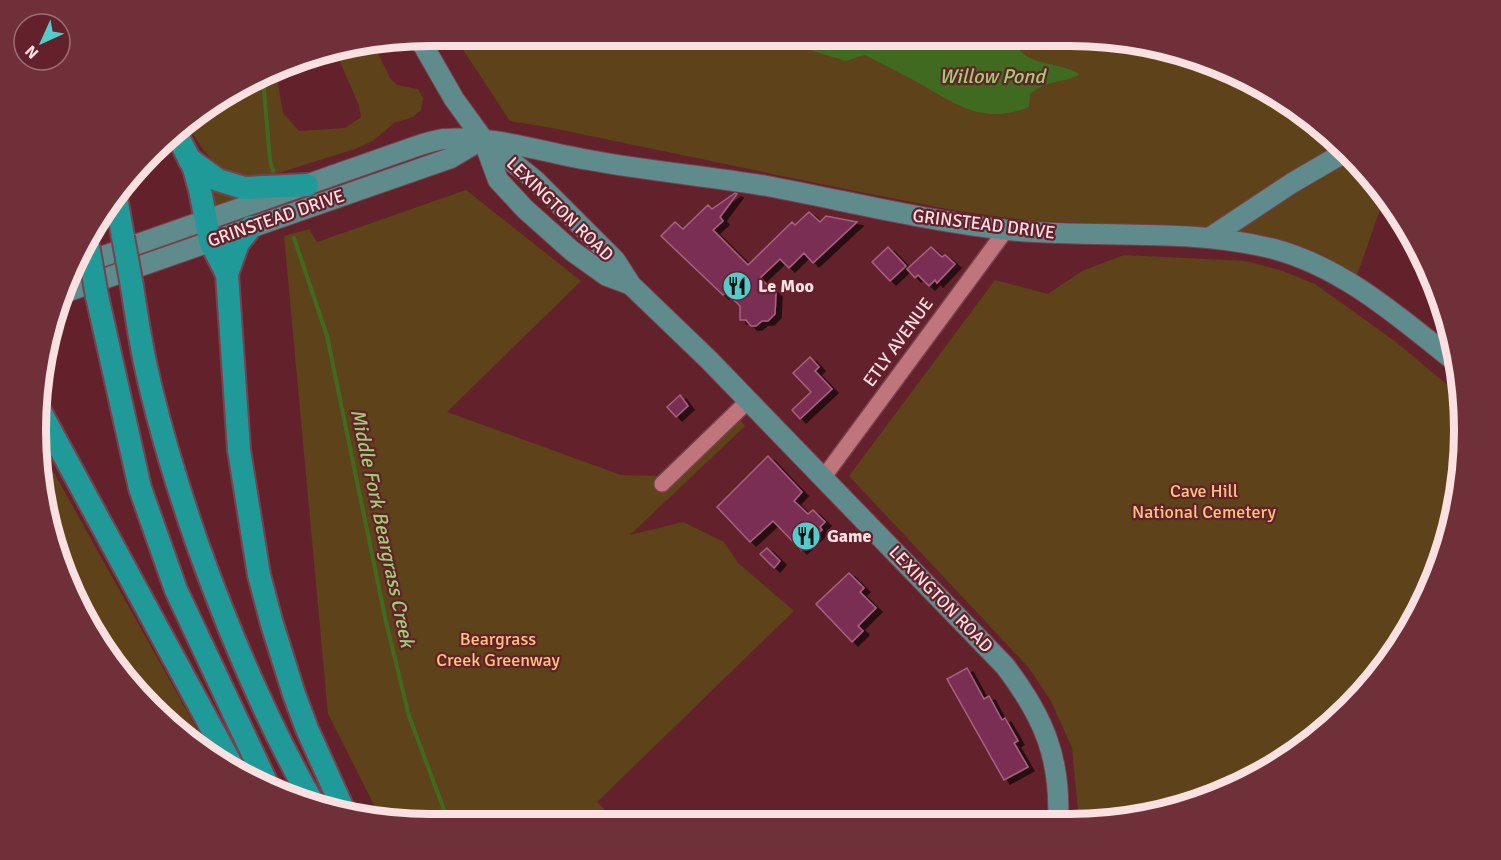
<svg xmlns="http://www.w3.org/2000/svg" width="1501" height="860" viewBox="0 0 1501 860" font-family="Signika,sans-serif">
<defs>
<filter id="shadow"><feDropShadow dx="6" dy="4" stdDeviation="0" flood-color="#0009"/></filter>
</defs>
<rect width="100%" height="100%" fill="#63212c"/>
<g fill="#5e4219">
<path d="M 454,36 L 1096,37 L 1197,57 L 1268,89 L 1331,134 L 1386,193 L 1357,275 L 1307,250 L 1270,238 L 1186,225 L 1105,224 L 1023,220 L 958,211 L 855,191 L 552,128 L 510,121 Z"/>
<path d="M 374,45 L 390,78 L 397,85 L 418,89 L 423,98 L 421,110 L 413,117 L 394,123 L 373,141 L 355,149 L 266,177 L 239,177 L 223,171 L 205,152 L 185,123 L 190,117 L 276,72 L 283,113 L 299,131 L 345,128 L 361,117 L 359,106 L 339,59 L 339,51 Z"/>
<path d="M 205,179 L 239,196 L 212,210 Z"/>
<path d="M 466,190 L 581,281 L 447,412 L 621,475 L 662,476 L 732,409 L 745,426 L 630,535 L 683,522 L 724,542 L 738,563 L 794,611 L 597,802 L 617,822 L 405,823 L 381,819 L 328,714 L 284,236 L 309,229 L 317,242 Z"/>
<path d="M 1124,255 L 1246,261 L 1283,271 L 1315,284 L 1396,342 L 1463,398 L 1462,482 L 1444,557 L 1412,627 L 1350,708 L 1290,758 L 1198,803 L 1122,821 L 1079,821 L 1072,748 L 1051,701 L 1029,668 L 849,476 L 995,280 L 1048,294 L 1082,271 Z"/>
<path d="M 38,444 L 198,731 L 210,753 L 134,690 L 66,580 L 37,455 Z"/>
</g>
<path fill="#416a21" d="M 785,36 L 1008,37 C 1014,43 1020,52 1028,57 C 1044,65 1062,65 1078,73 L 1079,75 C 1061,84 1048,79 1030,94 L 1029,107 C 981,126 955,103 915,81 C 899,72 882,64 865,55 L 846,61 L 810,50 Z"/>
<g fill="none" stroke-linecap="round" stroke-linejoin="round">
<g stroke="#416a21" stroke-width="4">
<path d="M 263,79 L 270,160 L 273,171"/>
<path d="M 294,238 L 327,336 L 386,622 L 409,716 L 449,823"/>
</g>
</g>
<g fill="#7a2f52" stroke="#a6627f" stroke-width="1.5" filter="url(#shadow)">
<path d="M 735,193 L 737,194 L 720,217 L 723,221 L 713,230 L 748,265 L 792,222 L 795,225 L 809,212 L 820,222 L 826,216 L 857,222 L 813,263 L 804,253 L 789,268 L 780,259 L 760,278 L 776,293 L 775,314 L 768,321 L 762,321 L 756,326 L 751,326 L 746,320 L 740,320 L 740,306 L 726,292 L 723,295 L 661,236 L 675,222 L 683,229 L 708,205 L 712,209 Z"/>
<path d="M 888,247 L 906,266 L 890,281 L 872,262 Z"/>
<path d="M 931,247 L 942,257 L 945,255 L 955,264 L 937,283 L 935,280 L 929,286 L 918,275 L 915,278 L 907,269 Z"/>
<path d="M 1435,285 L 1438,292 L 1444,309 L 1427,294 Z"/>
<path d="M 810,357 L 819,367 L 815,371 L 832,389 L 800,419 L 792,410 L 811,392 L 793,373 Z"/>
<path d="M 680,395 L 688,406 L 676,417 L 667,407 Z"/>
<path d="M 768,456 L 802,492 L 794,501 L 808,514 L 813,510 L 825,522 L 820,527 L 822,530 L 801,550 L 773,521 L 750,542 L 717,507 Z"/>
<path d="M 767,548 L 780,561 L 774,568 L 760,554 Z"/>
<path d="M 849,573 L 864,588 L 860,592 L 876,608 L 858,626 L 863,631 L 852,642 L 816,604 Z"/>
<path d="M 967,668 L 984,699 L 989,696 L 1002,720 L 1005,718 L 1018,741 L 1014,743 L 1028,767 L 1004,780 L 947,679 Z"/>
</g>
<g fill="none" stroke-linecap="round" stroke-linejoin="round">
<g stroke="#78414d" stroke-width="18">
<g id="minor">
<path d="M 823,478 L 1006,230"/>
<path d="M 662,484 L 749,400"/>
</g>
</g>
<g stroke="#78414d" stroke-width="22">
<g id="major">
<path d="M 419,38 L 454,99 L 483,139 L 498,180 L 525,209 L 572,251 L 607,276 L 631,285"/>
<path d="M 485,140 L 535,180 L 615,260 L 631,285 L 709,360 L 1005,666 C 1043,716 1061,757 1058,821"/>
<path d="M 1209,238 L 1292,183 L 1347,151"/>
<path d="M 78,265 L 417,146 C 426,143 435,140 444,139 C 493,135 541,152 589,160 C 648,171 707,176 767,186 C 847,201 926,221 1008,230 C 1096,239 1187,227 1274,249 C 1345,268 1401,319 1457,363"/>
<path d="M 66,292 L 451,158 L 483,139"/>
</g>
</g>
<g stroke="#78414d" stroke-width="26">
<g id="highway">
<path d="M 176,133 L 194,168 L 200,190 L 210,241 L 227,274 L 239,450 L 259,575 L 272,624 L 294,694 L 307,729 L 344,811"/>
<path d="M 189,159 L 218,180 L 244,188 L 307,185"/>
<path d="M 116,197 L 123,237"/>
<path d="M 227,274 L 238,243 L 251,227"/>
<path d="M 132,286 C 136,313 140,340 146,367 C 159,427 177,485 197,543 C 229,633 267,722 314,805"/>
<path d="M 97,296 L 140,488 L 176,590 L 269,788"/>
<path d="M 41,413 L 236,773"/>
</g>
</g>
<use href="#minor" stroke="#c0747c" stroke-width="15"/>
<use href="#major" stroke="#608b8d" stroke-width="20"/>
<use href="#highway" stroke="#209a99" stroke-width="22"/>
<g stroke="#78414d" stroke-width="26" stroke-linecap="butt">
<g id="highway-bridge">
<path d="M 123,237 L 132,286"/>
<path d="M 88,245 L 97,296"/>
</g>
</g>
<use href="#highway-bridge" stroke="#209a99" stroke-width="22"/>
</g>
<defs>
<g id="restaurant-disc" transform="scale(1.5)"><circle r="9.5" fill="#53cdcb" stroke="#63212c"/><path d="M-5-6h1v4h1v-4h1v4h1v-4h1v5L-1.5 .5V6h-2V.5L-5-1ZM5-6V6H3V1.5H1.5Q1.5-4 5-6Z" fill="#111"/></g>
</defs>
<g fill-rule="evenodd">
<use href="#restaurant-disc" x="737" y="286"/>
<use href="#restaurant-disc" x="806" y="536"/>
</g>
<g text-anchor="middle" stroke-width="4.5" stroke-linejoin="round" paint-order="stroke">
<g font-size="18" fill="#fae0e1" stroke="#63212c">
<text transform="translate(560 209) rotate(44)" y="6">LEXINGTON ROAD</text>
<text transform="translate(276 218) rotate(-19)" y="6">GRINSTEAD DRIVE</text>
<text transform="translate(984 224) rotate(7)" y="6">GRINSTEAD DRIVE</text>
<text transform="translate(898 342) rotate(-54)" y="6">ETLY AVENUE</text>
<text transform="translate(941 599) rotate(46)" y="6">LEXINGTON ROAD</text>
</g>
<g font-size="18" font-weight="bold" fill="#fae0e1" stroke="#63212c" text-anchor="start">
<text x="758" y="292">Le Moo</text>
<text x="827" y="542">Game</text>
</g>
<g font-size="18" fill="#fdc579" stroke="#63212c">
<text x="1204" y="497">Cave Hill<tspan x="1204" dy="21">National Cemetery</tspan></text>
<text x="498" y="645">Beargrass<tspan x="498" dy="21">Creek Greenway</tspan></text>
</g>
<g font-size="20" font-style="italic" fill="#99d271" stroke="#63212c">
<text x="992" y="83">Willow Pond</text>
<text transform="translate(383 528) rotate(78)" y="7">Middle Fork Beargrass Creek</text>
</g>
</g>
<path d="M0 0H1501V860H0ZM430 46H1070A384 384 0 0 1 1454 430V430A384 384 0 0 1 1070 814H430A384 384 0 0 1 46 430V430A384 384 0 0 1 430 46Z" fill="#6f303a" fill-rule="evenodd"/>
<path fill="none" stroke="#fae0e1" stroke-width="8" d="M430 46H1070A384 384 0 0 1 1454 430V430A384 384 0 0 1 1070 814H430A384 384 0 0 1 46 430V430A384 384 0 0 1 430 46Z"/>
<g transform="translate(42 42) rotate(225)"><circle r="28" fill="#63212c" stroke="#9f6d74" stroke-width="1.5"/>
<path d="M0-4.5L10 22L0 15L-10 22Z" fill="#53cdcb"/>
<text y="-9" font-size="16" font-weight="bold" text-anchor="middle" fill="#fae0e1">N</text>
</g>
</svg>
